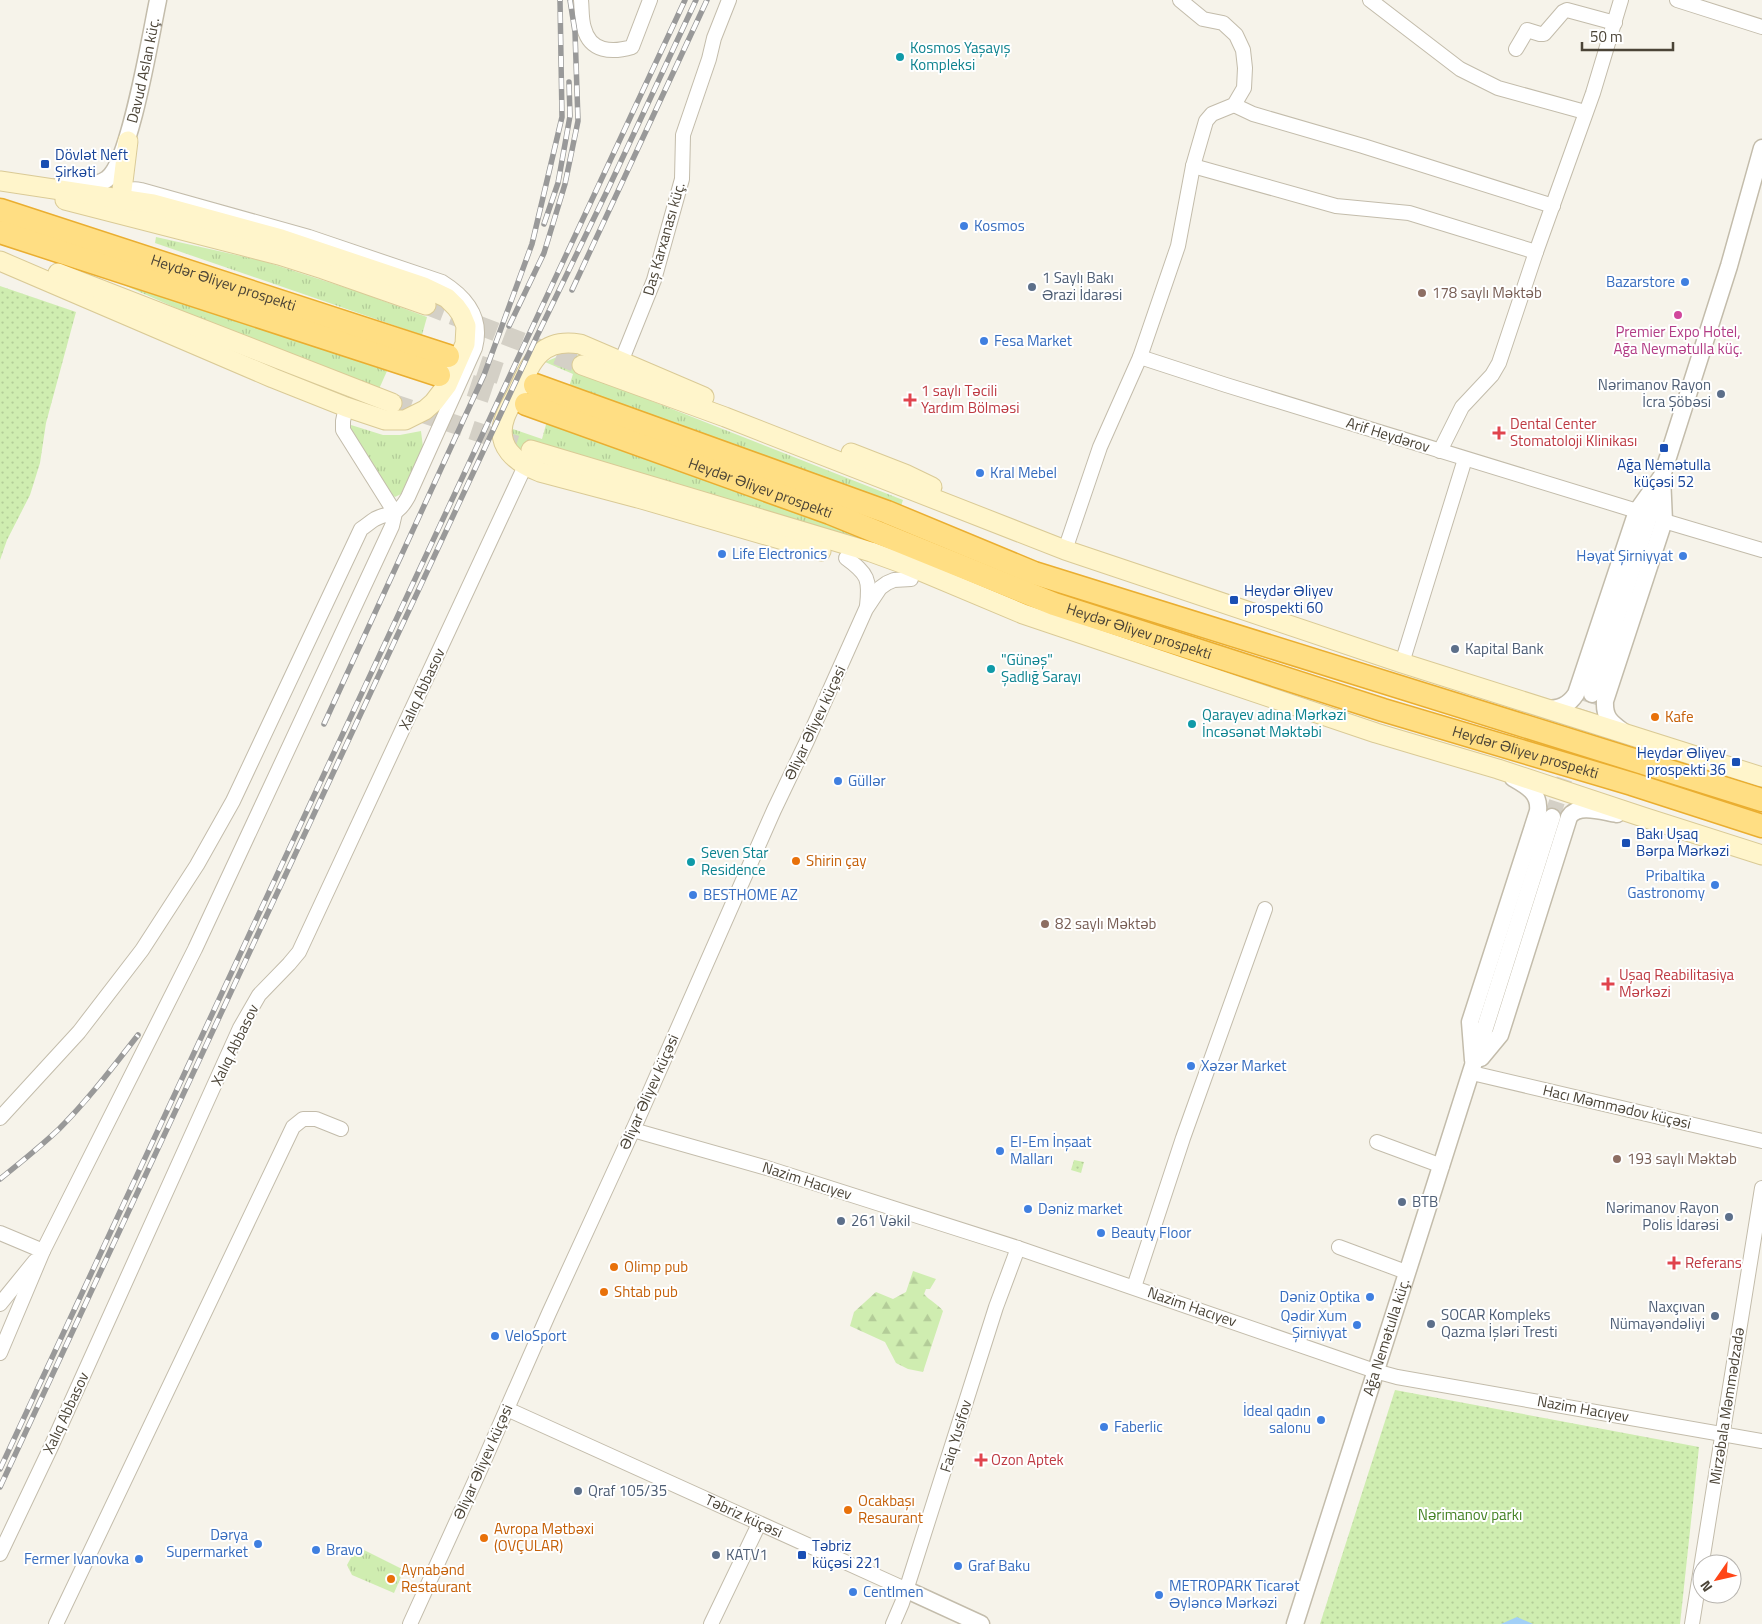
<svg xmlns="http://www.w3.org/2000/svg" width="1762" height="1624" viewBox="0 0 1762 1624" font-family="'Titillium Web',sans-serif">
<defs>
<pattern id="grass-tufts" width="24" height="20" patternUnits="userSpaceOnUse" patternTransform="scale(1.25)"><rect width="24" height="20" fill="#cfedb0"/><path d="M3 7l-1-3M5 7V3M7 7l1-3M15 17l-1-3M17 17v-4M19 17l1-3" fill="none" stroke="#b3cc98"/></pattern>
<pattern id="forest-firs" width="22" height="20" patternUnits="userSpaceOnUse" patternTransform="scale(1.25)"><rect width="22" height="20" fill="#cfedb0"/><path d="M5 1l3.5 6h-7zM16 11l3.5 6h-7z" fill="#b3cc98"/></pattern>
<pattern id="park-dots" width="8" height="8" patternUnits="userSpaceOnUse" patternTransform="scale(1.25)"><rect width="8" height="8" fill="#cfedb0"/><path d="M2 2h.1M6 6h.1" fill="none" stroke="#b3cc98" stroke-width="1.8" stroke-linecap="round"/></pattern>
</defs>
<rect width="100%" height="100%" fill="#f6f3ea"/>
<g fill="url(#grass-tufts)">
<path d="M 156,237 L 263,261 L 359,292 L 427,317 L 422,335 L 155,243 Z"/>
<path d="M 99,274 L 387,371 L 379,389 L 219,327 Z"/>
<path d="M 564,354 L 576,355 L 583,357 L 578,372 L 903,500 L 901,506 L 569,387 L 573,374 L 545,362 Z"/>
<path d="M 547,421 L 888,545 L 887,549 L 524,458 L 513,447 L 510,428 L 542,439 Z"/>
<path d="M 351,425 L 383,435 L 400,435 L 421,431 L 423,447 L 401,494 L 395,497 L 391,494 L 351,434 L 349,429 Z"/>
<path d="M 364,1550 L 404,1570 L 394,1593 L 352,1575 L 347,1565 L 353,1554 Z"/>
</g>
<path fill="url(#forest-firs)" d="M 913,1271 L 936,1279 L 930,1289 L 926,1289 L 924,1294 C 930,1301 938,1304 943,1311 L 923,1372 L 908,1369 L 896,1363 L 885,1342 L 850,1326 L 854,1312 L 876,1292 L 893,1299 L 906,1292 Z"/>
<g fill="url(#park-dots)">
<path d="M 0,286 L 76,312 L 46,423 L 40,463 L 30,495 L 7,540 L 0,560 Z"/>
<path d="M 1074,1160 L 1084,1162 L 1081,1173 L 1071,1170 Z"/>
<path d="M 1395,1390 L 1699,1447 L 1680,1624 L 1320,1624 Z"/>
</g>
<path fill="#a2d0f7" d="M 1517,1617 L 1533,1624 L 1501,1624 Z"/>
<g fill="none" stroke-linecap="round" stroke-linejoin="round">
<path stroke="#d4d0c6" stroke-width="16" stroke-dasharray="16 8" stroke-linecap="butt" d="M 1552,817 L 1592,694"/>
<g stroke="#d4d0c6" stroke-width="19" stroke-dasharray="19 9" stroke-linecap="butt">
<path d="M 426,305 L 582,365"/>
<path d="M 392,403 L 531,450"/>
</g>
<g stroke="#d4d0c6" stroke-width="22" stroke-dasharray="22 11" stroke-linecap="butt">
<path d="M 448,356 L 535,385"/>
<path d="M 439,375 L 526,404"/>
</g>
<g stroke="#c3bcab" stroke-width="16">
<g id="minor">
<path d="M 581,0 C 582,9 581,19 584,28 C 590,52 612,53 632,47 L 650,0"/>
<path d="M 1370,0 L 1460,69 L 1498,88 L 1585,112"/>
<path d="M 1677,0 L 1762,27"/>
<path d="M 1516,49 L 1526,32 L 1527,30 L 1540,34 L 1544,34 L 1563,12 L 1567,10 L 1615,23"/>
<path d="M 1234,105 L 1253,114 L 1363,146 L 1553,206"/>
<path d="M 1193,166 L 1336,206 L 1409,213 L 1536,252"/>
<path d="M 1140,357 L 1226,385 L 1637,511"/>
<path d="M 621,362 L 654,280 L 682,179 L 683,135 L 709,59 L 714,38 L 729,0"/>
<path d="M 1440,451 L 1462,407 L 1492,375 L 1499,363 L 1536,252 L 1593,93 L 1621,0"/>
<path d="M 1664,521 L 1762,550"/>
<path d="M 1065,550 L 1100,447 L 1140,357 L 1178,246 L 1193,166 L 1206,121 L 1212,114 L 1234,105 L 1244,88 L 1245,68 L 1243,50 L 1236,35 L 1223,23 L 1203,19 L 1180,0"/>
<path d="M 846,558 C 868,574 870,579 867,606"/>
<path d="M 1402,663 L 1465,459"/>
<path d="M 1472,1073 L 1762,1141"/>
<path d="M 0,1118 L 79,1032 L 142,950 L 197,865 L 233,801 L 361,529 C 366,526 370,522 375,519 C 391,511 397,517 408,497 L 475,348 C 483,318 466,297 442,282 L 309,237 L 141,190 C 131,188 127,190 121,198"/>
<path d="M 633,1130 L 767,1168 L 1018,1248 L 1375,1371 L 1397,1377 L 1762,1441"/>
<path d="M 1377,1142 L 1442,1166"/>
<path d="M 0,1233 L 43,1251"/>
<path d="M 1339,1247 L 1406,1272"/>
<path d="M 1134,1287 L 1183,1138 L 1265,909"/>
<path d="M 0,1304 L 35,1261"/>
<path d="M 0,1353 L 43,1251 L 195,949 L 392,526 L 395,513 L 392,508 L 343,430 L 343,421 L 346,407"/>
<path id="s1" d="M 507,1409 L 907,1590"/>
<path d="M 0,1554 L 50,1449 L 240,1028 L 259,995 L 289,964 L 299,952 L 525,466"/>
<path d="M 56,1624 L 293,1127 L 303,1119 L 316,1119 L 341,1129"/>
<path d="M 410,1624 L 480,1470 L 549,1313 L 633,1130 L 774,810 L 807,741 L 866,609 L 880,588 L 887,583 L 894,580 L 911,579"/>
<path d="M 711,1624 L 759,1524"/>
<path d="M 893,1624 L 902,1603 L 996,1307 L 1018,1248"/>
<path d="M 1692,1624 L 1762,1188"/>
</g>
</g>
<g stroke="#c3bcab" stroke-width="19">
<g id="tertiary">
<path id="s2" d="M 62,183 C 76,184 95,188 107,179 C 130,163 151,33 158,0"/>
<path d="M 1592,694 L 1658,489"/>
<path d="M 1546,709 C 1559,709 1568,706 1576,694 L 1637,511 L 1662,476 L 1729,266 L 1762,148"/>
<path d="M 1625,733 C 1612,723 1604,719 1605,701 L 1664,521 L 1662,476"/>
<path d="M 1481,1058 L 1500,1035 L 1569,817 C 1578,803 1603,812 1617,814"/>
<path d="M 1473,1060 L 1470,1022 L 1538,811 C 1540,793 1527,786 1513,778"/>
<path d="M 907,1590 L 981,1624"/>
<path id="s3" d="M 1295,1624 C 1380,1355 1468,1086 1552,817"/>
</g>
</g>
<g stroke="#daca96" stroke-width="21">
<g id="secondary">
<path d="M 65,200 L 279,255 L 323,269 L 426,305"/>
<path d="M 124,209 L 121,198 L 128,141"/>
<path d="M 0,261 L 273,378 L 346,407 L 385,420 L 405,420 L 425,410 L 434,402 L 447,385 L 465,344 L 466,326 L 461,314 L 456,307 L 447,298 L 424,287 L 281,239 L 153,204 L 0,181"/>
<path d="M 58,273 L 392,403"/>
<path d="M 582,365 L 725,417 L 1065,550 L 1402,663 L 1762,777"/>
<path d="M 704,397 L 580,344 C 540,337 531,363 517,393 C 513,401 508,409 505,417 C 494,446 516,463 540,472 L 638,498 L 821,551"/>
<path d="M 531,450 L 871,552 L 904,564 L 1023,614 L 1376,733 L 1498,769 L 1643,817 L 1762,855"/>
<path d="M 851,453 L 905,474 L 932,487"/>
</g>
</g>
<g stroke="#eaae30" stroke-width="25">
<g id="trunk">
<path id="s4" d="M 0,210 L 448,356"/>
<path d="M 0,232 L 439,375"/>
<path d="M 535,385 L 887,512 L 1034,573 L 1762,800"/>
<path id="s5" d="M 526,404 L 830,513 L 1054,604 L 1383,710 L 1632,784 L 1762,826"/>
</g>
</g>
<use href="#minor" stroke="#fff" stroke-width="14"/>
<use href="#tertiary" stroke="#fff" stroke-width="16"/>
<use href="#secondary" stroke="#fff5cb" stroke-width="19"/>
<use href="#trunk" stroke="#ffde83" stroke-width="22"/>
<g stroke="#999" stroke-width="5.5">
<g id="rail">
<path d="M 544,224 L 558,183 L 570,116 L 569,82"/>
<path d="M 572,290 L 707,0"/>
<path d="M 509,326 L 544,253 L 565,184 L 578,121 L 575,32 L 570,0"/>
<path d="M 324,724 L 484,375 L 532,244 L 562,117 L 560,0"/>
<path d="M 0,1179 C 20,1163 40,1147 59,1129 C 88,1100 113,1067 138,1035"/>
<path d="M 0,1469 L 685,0"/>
<path d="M 0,1487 L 537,336 L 609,187 L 696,0"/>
</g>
</g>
<use href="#rail" stroke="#fff" stroke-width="4" stroke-dasharray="11" stroke-linecap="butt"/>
</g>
<g fill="#0f9aa8" stroke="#fff" stroke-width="2">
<circle cx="900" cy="57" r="5"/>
<circle cx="991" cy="669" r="5"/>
<circle cx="1192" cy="724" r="5"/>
<circle cx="691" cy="862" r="5"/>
</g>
<g fill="#1a4fb4" stroke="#fff" stroke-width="2">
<rect x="40" y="159" width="10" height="10" rx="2.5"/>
<rect x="1659" y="443" width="10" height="10" rx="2.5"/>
<rect x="1229" y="595" width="10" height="10" rx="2.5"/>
<rect x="1731" y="757" width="10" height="10" rx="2.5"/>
<rect x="1621" y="838" width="10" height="10" rx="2.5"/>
<rect x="797" y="1550" width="10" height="10" rx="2.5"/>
</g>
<g fill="#3f7fe0" stroke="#fff" stroke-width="2">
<circle cx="964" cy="226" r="5"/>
<circle cx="1685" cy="282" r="5"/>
<circle cx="984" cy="341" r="5"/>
<circle cx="980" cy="473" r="5"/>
<circle cx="722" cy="554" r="5"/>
<circle cx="1683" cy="556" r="5"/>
<circle cx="838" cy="781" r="5"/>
<circle cx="1715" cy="885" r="5"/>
<circle cx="693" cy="895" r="5"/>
<circle cx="1191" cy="1066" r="5"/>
<circle cx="1000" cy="1151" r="5"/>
<circle cx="1028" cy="1209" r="5"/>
<circle cx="1101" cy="1233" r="5"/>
<circle cx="1370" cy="1297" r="5"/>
<circle cx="1357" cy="1325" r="5"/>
<circle cx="495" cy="1336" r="5"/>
<circle cx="1321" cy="1420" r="5"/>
<circle cx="1104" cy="1427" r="5"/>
<circle cx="258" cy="1544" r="5"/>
<circle cx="316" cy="1550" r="5"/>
<circle cx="139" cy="1559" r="5"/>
<circle cx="958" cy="1566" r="5"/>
<circle cx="853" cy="1592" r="5"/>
<circle cx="1159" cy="1595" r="5"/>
</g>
<g fill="#5c6f8a" stroke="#fff" stroke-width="2">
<circle cx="1032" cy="287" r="5"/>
<circle cx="1721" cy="394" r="5"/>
<circle cx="1455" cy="649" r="5"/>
<circle cx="1402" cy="1202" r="5"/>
<circle cx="1729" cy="1217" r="5"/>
<circle cx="841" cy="1221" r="5"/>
<circle cx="1715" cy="1316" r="5"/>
<circle cx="1431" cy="1324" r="5"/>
<circle cx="578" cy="1491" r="5"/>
<circle cx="716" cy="1555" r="5"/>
</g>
<g fill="#8d6e63" stroke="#fff" stroke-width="2">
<circle cx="1422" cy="293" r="5"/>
<circle cx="1045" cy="924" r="5"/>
<circle cx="1617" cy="1159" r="5"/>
</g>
<circle fill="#d1479c" stroke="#fff" stroke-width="2" cx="1678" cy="315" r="5"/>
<g fill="#e0444e" stroke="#fff" stroke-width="2">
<path d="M907.5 392.5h5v5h5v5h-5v5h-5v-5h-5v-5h5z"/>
<path d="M1496.5 425.5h5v5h5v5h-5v5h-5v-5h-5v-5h5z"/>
<path d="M1605.5 976.5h5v5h5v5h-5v5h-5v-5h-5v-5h5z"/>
<path d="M1671.5 1255.5h5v5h5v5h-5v5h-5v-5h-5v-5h5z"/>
<path d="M978.5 1452.5h5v5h5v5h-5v5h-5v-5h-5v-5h5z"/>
</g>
<g fill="#e8710a" stroke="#fff" stroke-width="2">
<circle cx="1655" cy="717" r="5"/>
<circle cx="796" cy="861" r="5"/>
<circle cx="614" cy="1267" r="5"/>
<circle cx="604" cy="1292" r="5"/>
<circle cx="848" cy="1510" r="5"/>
<circle cx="484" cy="1538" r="5"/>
<circle cx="391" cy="1579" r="5"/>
</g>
<g text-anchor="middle" stroke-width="4" stroke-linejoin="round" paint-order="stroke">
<g font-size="15" fill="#0d838f" stroke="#fff" text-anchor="start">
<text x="910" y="53">Kosmos Yaşayış<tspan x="910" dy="17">Kompleksi</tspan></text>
<text x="1001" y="665">"Günəş"<tspan x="1001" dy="17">Şadlığ Sarayı</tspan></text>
<text x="1202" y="720">Qarayev adına Mərkəzi<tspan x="1202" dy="17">İncəsənət Məktəbi</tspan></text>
<text x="701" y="858">Seven Star<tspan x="701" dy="17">Residence</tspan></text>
</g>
<g font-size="15" fill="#4b4437" stroke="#fff">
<text dy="5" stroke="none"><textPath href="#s2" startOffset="162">Davud Aslan küç.</textPath></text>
<text transform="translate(664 239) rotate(-74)" y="5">Daş Karxanası küç.</text>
<text dy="5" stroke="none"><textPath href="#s4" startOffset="235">Heydər Əliyev prospekti</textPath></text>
<text transform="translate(1388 435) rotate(17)" y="5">Arif Heydərov</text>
<text dy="5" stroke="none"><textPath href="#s5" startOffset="249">Heydər Əliyev prospekti</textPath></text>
<text dy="5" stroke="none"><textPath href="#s5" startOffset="654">Heydər Əliyev prospekti</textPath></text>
<text transform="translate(422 689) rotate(-65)" y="5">Xalıq Abbasov</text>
<text transform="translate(815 723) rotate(-65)" y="5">Əliyar Əliyev küçəsi</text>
<text dy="5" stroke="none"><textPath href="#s5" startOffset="1059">Heydər Əliyev prospekti</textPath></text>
<text transform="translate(235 1045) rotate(-64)" y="5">Xalıq Abbasov</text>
<text transform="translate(649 1092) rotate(-66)" y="5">Əliyar Əliyev küçəsi</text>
<text transform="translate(1617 1107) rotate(13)" y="5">Hacı Məmmədov küçəsi</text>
<text transform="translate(807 1181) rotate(18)" y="5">Nazim Hacıyev</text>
<text transform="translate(1192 1307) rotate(19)" y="5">Nazim Hacıyev</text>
<text dy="5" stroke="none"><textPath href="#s3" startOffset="301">Ağa Nemətulla küç.</textPath></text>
<text transform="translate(1727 1406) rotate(-81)" y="5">Mirzəbala Məmmədzadə</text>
<text transform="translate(1583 1409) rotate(10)" y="5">Nazim Hacıyev</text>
<text transform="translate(66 1413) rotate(-65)" y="5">Xalıq Abbasov</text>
<text transform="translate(956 1436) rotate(-73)" y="5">Faiq Yusifov</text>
<text transform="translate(483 1462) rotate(-66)" y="5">Əliyar Əliyev küçəsi</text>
<text dy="5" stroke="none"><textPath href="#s1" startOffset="260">Təbriz küçəsi</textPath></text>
</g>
<g font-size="15" fill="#164399" stroke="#fff" text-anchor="start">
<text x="55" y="160">Dövlət Neft<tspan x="55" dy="17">Şirkəti</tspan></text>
<text x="1664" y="470" text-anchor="middle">Ağa Nemətulla<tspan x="1664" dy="17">küçəsi 52</tspan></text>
<text x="1244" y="596">Heydər Əliyev<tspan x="1244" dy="17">prospekti 60</tspan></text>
<text x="1726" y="758" text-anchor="end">Heydər Əliyev<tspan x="1726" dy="17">prospekti 36</tspan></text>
<text x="1636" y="839">Bakı Uşaq<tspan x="1636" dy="17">Bərpa Mərkəzi</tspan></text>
<text x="812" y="1551">Təbriz<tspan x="812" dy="17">küçəsi 221</tspan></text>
</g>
<g font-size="15" fill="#366cbe" stroke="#fff" text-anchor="start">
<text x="974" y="231">Kosmos</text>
<text x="1675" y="287" text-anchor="end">Bazarstore</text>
<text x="994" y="346">Fesa Market</text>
<text x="990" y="478">Kral Mebel</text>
<text x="732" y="559">Life Electronics</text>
<text x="1673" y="561" text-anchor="end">Həyat Şirniyyat</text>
<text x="848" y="786">Güllər</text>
<text x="1705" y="881" text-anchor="end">Pribaltika<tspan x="1705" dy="17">Gastronomy</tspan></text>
<text x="703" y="900">BESTHOME AZ</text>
<text x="1201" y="1071">Xəzər Market</text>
<text x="1010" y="1147">El-Em İnşaat<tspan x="1010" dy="17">Malları</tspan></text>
<text x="1038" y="1214">Dəniz market</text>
<text x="1111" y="1238">Beauty Floor</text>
<text x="1360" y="1302" text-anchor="end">Dəniz Optika</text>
<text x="1347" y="1321" text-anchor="end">Qədir Xum<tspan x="1347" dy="17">Şirniyyat</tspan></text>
<text x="505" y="1341">VeloSport</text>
<text x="1311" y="1416" text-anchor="end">İdeal qadın<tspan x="1311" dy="17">salonu</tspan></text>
<text x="1114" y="1432">Faberlic</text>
<text x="248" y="1540" text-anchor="end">Dərya<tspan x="248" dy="17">Supermarket</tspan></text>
<text x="326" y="1555">Bravo</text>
<text x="129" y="1564" text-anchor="end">Fermer Ivanovka</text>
<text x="968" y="1571">Graf Baku</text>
<text x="1169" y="1591">METROPARK Ticarət<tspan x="1169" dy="17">Əyləncə Mərkəzi</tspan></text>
<text x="863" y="1597">Centlmen</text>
</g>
<g font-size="15" fill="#4e5e75" stroke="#fff" text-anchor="start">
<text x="1042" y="283">1 Saylı Bakı<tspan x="1042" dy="17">Ərazi İdarəsi</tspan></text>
<text x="1711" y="390" text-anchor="end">Nərimanov Rayon<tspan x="1711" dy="17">İcra Şöbəsi</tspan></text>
<text x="1465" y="654">Kapital Bank</text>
<text x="1412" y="1207">BTB</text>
<text x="1719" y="1213" text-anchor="end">Nərimanov Rayon<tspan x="1719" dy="17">Polis İdarəsi</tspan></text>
<text x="851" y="1226">261 Vəkil</text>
<text x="1705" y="1312" text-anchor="end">Naxçıvan<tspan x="1705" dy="17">Nümayəndəliyi</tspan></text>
<text x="1441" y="1320">SOCAR Kompleks<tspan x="1441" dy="17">Qazma İşləri Tresti</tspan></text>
<text x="588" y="1496">Qraf 105/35</text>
<text x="726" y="1560">KATV1</text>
</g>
<g font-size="15" fill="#785e54" stroke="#fff" text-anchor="start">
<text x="1432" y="298">178 saylı Məktəb</text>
<text x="1055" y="929">82 saylı Məktəb</text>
<text x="1627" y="1164">193 saylı Məktəb</text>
</g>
<g font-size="15" fill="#b23c85" stroke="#fff">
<text x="1678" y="337">Premier Expo Hotel,<tspan x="1678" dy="17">Ağa Neymətulla küç.</tspan></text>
</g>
<g font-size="15" fill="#be3a42" stroke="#fff" text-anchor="start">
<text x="921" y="396">1 saylı Təcili<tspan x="921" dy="17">Yardım Bölməsi</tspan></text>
<text x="1510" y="429">Dental Center<tspan x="1510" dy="17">Stomatoloji Klinikası</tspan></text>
<text x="1619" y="980">Uşaq Reabilitasiya<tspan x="1619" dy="17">Mərkəzi</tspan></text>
<text x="1685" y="1268">Referans</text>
<text x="991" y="1465">Ozon Aptek</text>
</g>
<g font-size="15" fill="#c56008" stroke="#fff" text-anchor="start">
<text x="1665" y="722">Kafe</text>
<text x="806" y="866">Shirin çay</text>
<text x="624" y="1272">Olimp pub</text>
<text x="614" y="1297">Shtab pub</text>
<text x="858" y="1506">Ocakbaşı<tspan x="858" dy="17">Resaurant</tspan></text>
<text x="494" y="1534">Avropa Mətbəxi<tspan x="494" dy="17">(OVÇULAR)</tspan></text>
<text x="401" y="1575">Aynabənd<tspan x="401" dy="17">Restaurant</tspan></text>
</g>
<g font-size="15" fill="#448324" stroke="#fff">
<text x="1470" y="1520">Nərimanov parkı</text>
</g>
</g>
<g transform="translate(1717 1579) rotate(236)"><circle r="24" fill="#ffffff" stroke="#b7b4af"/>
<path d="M0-4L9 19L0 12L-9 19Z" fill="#ff4618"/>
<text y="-8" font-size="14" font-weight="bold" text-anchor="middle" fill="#4b4437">N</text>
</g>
<path d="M1582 42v8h91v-8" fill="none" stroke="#4b4437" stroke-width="2.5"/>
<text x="1590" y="42" font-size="15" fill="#4b4437" stroke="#ffffff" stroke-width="4" paint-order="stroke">50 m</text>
</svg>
